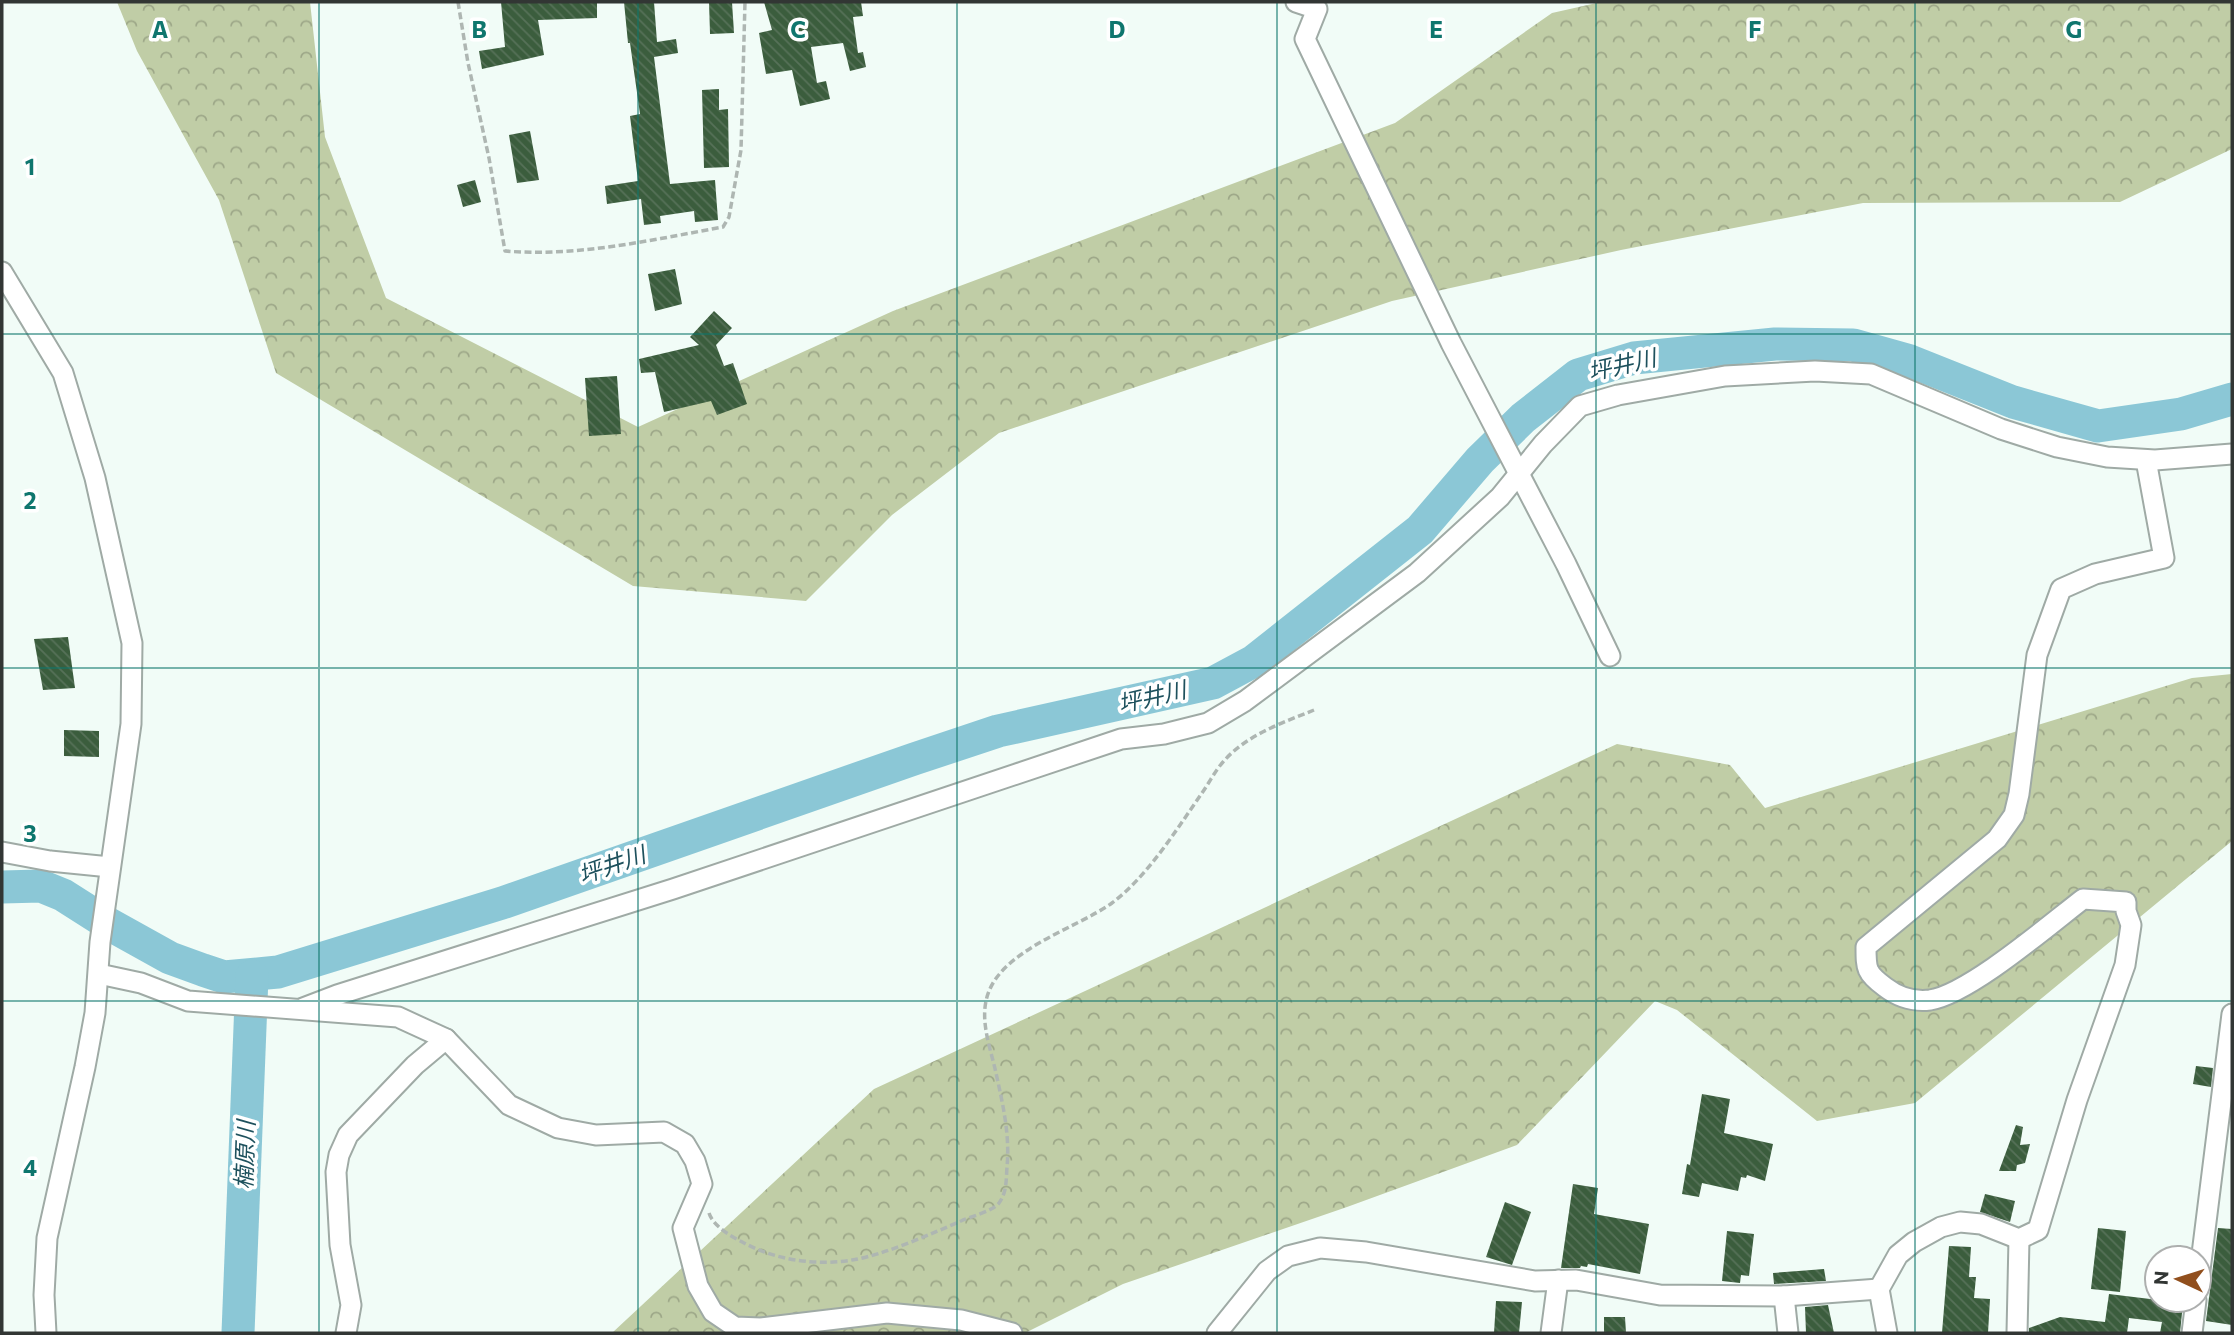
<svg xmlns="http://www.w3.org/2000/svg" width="2234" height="1335" viewBox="0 0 2234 1335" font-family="Commissioner,'Noto Sans JP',sans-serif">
<defs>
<pattern id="forest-crowns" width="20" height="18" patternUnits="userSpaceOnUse" patternTransform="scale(1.75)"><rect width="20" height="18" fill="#c0cda6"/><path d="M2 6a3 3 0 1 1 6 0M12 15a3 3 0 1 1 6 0" fill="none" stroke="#9da788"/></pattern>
<pattern id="building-back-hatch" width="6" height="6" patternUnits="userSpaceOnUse" patternTransform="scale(1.75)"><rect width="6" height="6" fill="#3b5d3d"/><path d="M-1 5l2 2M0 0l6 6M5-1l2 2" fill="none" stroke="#567158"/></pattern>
</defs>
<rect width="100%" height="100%" fill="#f1fcf7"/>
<g fill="url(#forest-crowns)">
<path d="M 117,2 L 310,2 L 325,137 L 386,298 L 638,427 L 893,311 L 1395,123 L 1552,13 L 1601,2 L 2232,2 L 2232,149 L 2120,202 L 1863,203 L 1621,250 L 1392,301 L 999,433 L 892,515 L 806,601 L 633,586 L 276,373 L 219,200 L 137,51 Z"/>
<path d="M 2232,674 L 2232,841 L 1915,1103 L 1817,1121 L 1677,1010 L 1655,1001 L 1517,1145 L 1347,1207 L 1123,1284 L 1025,1333 L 612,1333 L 874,1089 L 1617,744 L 1730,765 L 1765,808 L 2192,678 Z"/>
</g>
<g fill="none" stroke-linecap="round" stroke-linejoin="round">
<g stroke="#8bc7d6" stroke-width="33">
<path d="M 2,887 L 41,886 L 63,895 L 107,923 L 170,958 L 203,970 L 224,977 L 278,972 L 502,903 L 914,759 L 998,731 L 1213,683 L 1254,661 L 1420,530 L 1480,460 L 1523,418 L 1578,375 L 1634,358 L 1775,344 L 1853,345 L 1910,361 L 2013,402 L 2098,426 L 2181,414 L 2232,399"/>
<path d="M 238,1333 L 252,976"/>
</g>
</g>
<g fill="url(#building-back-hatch)">
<path d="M 501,2 L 597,2 L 597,18 L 538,20 L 544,55 L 482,69 L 479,51 L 505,47 Z"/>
<path d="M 624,2 L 654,2 L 657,42 L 676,39 L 678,53 L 654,57 L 670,184 L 715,180 L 718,220 L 695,222 L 694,211 L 660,216 L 661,223 L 644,225 L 641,199 L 607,204 L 605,186 L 638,181 L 630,116 L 640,114 L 630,43 L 628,43 Z"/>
<path d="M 709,2 L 732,2 L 734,33 L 710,34 Z"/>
<path d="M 764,2 L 861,2 L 863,16 L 853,17 L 858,53 L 863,52 L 866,67 L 850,71 L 843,43 L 811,47 L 817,83 L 826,81 L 830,99 L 800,106 L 792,70 L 766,74 L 759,33 L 772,30 Z"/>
<path d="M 719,89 L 719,110 L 728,109 L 729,167 L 704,168 L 702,90 Z"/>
<path d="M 530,131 L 539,180 L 517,183 L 509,135 Z"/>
<path d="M 475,180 L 481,202 L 463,207 L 457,185 Z"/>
<path d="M 675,269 L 682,304 L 655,311 L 648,274 Z"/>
<path d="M 714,311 L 732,328 L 716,345 L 724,366 L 733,363 L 747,404 L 717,415 L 711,401 L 664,412 L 655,372 L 641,373 L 639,359 L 699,345 L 690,337 Z"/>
<path d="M 617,376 L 621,434 L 589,436 L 585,378 Z"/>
<path d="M 68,637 L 75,688 L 43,690 L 34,639 Z"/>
<path d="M 64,730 L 99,731 L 99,757 L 64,756 Z"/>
<path d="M 2196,1066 L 2213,1068 L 2211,1087 L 2193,1084 Z"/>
<path d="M 1702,1094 L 1730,1099 L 1724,1133 L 1773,1144 L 1765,1181 L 1747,1175 L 1746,1178 L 1741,1177 L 1738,1191 L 1702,1183 L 1699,1197 L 1682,1194 L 1687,1164 L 1690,1165 Z"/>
<path d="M 2016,1125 L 2023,1127 L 2020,1145 L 2030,1144 L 2025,1163 L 2017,1165 L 2016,1171 L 1999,1171 Z"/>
<path d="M 1573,1184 L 1598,1188 L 1594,1214 L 1649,1224 L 1640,1274 L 1588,1264 L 1587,1267 L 1581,1266 L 1580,1268 L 1561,1268 Z"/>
<path d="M 1985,1194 L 2015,1201 L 2010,1222 L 1980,1212 Z"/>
<path d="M 1505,1202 L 1531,1212 L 1512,1265 L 1486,1257 Z"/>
<path d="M 2098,1228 L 2126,1231 L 2120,1292 L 2091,1289 Z"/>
<path d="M 2218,1228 L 2232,1229 L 2232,1325 L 2206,1321 Z"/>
<path d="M 1727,1231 L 1754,1234 L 1749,1276 L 1741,1275 L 1740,1283 L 1722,1281 Z"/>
<path d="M 1949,1246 L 1971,1247 L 1969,1277 L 1976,1277 L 1974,1298 L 1990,1299 L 1988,1333 L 1942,1333 Z"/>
<path d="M 1824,1269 L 1826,1281 L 1774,1284 L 1773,1273 Z"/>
<path d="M 2109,1294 L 2183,1303 L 2180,1333 L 2160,1333 L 2162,1322 L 2129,1318 L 2127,1333 L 2029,1333 L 2029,1328 L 2060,1317 L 2105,1322 Z"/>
<path d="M 1496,1301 L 1522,1302 L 1519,1333 L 1494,1333 Z"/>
<path d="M 1828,1305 L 1834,1333 L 1806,1333 L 1805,1307 Z"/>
<path d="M 1604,1317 L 1625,1317 L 1626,1333 L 1604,1333 Z"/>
</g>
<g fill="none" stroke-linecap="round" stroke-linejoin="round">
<g stroke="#9faaa5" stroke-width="23">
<g id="minor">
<path d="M 1296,2 L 1317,9 L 1305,39 L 1451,343 L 1566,564 L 1610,656"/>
<path d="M 2,272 L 63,373 L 95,478 L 132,643 L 131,724 L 100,942 L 95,1013 L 85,1067 L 47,1238 L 44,1295 L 46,1333"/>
<path d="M 2,852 L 50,861 L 110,867"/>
<path d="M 99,974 L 141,983 L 188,1001 L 398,1017 L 446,1039 L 509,1105 L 558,1128 L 596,1135 L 664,1132 L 685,1144 L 695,1161 L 702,1184 L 683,1228 L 698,1286 L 713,1312 L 735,1327 L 761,1328 L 887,1313 L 961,1320 L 1012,1333"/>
<path d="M 303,1008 L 337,995 L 673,889 L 1121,739 L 1164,734 L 1208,723 L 1245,701 L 1417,573 L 1500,497 L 1543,444 L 1580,406 L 1618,395 L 1725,376 L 1815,371 L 1871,374 L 2001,429 L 2057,447 L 2107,457 L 2155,460 L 2232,454"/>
<path d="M 2199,1278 L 2232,1014"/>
<path d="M 1784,1296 L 1788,1333"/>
<path d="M 346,1333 L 351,1305 L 340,1245 L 336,1172 L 339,1155 L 348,1135 L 415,1065 L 446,1039"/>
<path d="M 1217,1333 L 1267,1271 L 1288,1256 L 1320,1248 L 1366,1252 L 1535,1281 L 1576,1280 L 1660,1295 L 1784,1296 L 1879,1289"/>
<path d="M 1551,1333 L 1558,1280"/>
<path d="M 1887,1333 L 1879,1289 L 1898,1255 L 1914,1242 L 1941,1227 L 1960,1222 L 1981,1224 L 2019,1239 L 2038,1230 L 2077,1100 L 2125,965 L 2131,925 L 2126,911 L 2126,902 L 2083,899 C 2049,925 1969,994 1930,1000 C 1913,1002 1898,997 1885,987 C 1866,973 1866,969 1866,947 L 1997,839 L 2014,815 L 2019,794 L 2037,655 L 2061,589 L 2095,574 L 2164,558 L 2146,460"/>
<path d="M 2017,1333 L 2019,1239"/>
<path d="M 2192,1333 L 2196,1300"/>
</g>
</g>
<g stroke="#aeb6b2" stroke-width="3.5" stroke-dasharray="7 3.5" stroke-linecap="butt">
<path d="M 458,2 L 468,63 L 489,158 L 505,251 C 578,257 651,240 723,227 L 729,217 L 741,150 L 745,2"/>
<path d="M 709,1213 C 713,1226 732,1237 744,1243 C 776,1260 816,1266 852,1260 C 884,1255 931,1234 961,1221 C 972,1216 993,1211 999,1203 C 1007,1192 1006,1180 1007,1167 C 1010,1135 1003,1105 996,1073 C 991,1050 981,1025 986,1001 C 996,951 1074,930 1112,903 C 1147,877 1177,829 1202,793 C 1209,783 1215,771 1223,762 C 1246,735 1282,723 1314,710"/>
</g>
<use href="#minor" stroke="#fff" stroke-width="19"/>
</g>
<path fill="none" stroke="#0f766e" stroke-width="2" stroke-opacity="0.55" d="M 319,2 L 319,1333M 638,2 L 638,1333M 957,2 L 957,1333M 1277,2 L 1277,1333M 1596,2 L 1596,1333M 1915,2 L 1915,1333M 2,334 L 2232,334M 2,668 L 2232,668M 2,1001 L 2232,1001"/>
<g text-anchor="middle" stroke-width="7" stroke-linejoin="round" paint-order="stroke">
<g font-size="23" font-style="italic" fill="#1e515d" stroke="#fff">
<text transform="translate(1622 365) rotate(-13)" y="8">坪井川</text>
<text transform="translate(1152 697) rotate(-13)" y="8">坪井川</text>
<text transform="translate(612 865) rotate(-19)" y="8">坪井川</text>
<text transform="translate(245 1155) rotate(-88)" y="8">楠原川</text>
</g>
</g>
<g font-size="23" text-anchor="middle" font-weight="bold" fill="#0f766e" stroke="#fff" stroke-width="7" stroke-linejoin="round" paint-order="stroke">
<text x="160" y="38">A</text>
<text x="479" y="38">B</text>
<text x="798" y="38">C</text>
<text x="1117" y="38">D</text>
<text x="1436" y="38">E</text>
<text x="1755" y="38">F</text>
<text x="2074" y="38">G</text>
<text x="30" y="175">1</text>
<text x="30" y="509">2</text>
<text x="30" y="842">3</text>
<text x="30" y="1176">4</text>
</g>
<rect width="2234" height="1335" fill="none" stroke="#323634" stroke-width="7"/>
<g transform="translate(2178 1279) rotate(274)"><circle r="33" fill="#ffffff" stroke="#adafae" stroke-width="2"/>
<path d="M0-5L12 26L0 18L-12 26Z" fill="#914f1d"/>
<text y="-10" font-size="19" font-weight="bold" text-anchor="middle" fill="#323634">N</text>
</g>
</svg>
